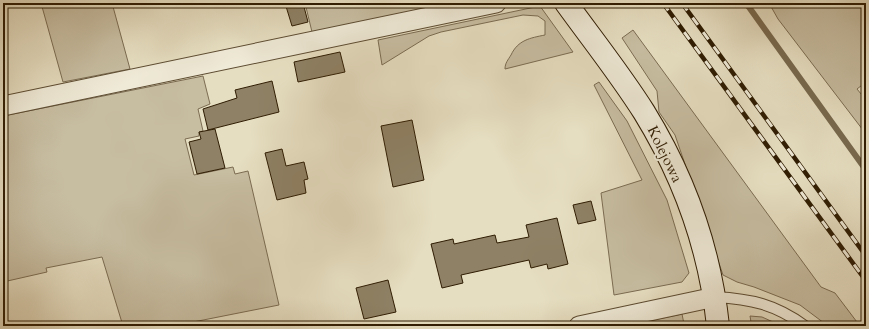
<svg xmlns="http://www.w3.org/2000/svg" width="869" height="329" viewBox="0 0 869 329" font-family="Cardo,serif">
<rect width="100%" height="100%" fill="#e6dec1"/>
<filter id="stains"><feTurbulence type="fractalNoise" baseFrequency=".005" numOctaves="4"/><feColorMatrix values="0 0 0 0 .2 0 0 0 0 .09 0 0 0 0 .02 0 0 0 .5 -.17"/></filter>
<radialGradient id="worn" r=".72"><stop offset=".6" stop-color="#630" stop-opacity="0"/><stop offset="1" stop-color="#630" stop-opacity=".3"/></radialGradient>
<g fill="#c7bda1" stroke="#7b6c52">
<path d="M 41,3 L 112,3 L 130,69 L 63,82 Z"/>
<path d="M 305,3 L 452,3 L 312,32 Z"/>
<path d="M 769,3 L 866,3 L 866,82 L 857,89 L 866,100 L 866,134 L 778,19 Z"/>
<path d="M 540,6 L 573,52 L 505,69 C 505,63 508,60 511,55 C 518,40 530,38 545,35 L 545,21 L 538,16 L 523,15 L 441,32 L 429,36 L 382,65 L 378,40 Z"/>
<path d="M 633,30 L 821,287 L 835,293 L 860,326 L 828,326 L 800,305 L 754,287 L 737,282 L 723,275 L 675,135 L 659,112 L 657,91 L 622,38 Z"/>
<path d="M 203,76 L 210,104 L 198,109 L 203,131 L 199,132 L 199,136 L 185,139 L 194,175 L 233,167 L 235,174 L 248,171 L 279,305 L 173,326 L 123,326 L 102,257 L 46,268 L 47,272 L 3,282 L 3,116 Z"/>
<path d="M 599,82 L 627,121 L 667,200 L 689,273 L 682,282 L 614,295 L 601,193 L 642,180 L 594,85 Z"/>
<path d="M 682,314 L 684,324 L 694,324 L 697,326 L 625,326 Z"/>
<path d="M 750,316 L 762,317 L 782,326 L 744,326 L 751,322 Z"/>
</g>
<g fill="none" stroke-linecap="round" stroke-linejoin="round">
<path stroke="#78694e" stroke-width="6" d="M 746,3 L 866,170"/>
</g>
<g fill="#8e8165" stroke="#2f1c02">
<path d="M 285,3 L 303,3 L 308,22 L 292,26 Z"/>
<path d="M 340,52 L 345,72 L 298,82 L 294,62 Z"/>
<path d="M 272,81 L 279,112 L 208,130 L 203,109 L 237,98 L 235,90 Z"/>
<path d="M 412,120 L 424,180 L 393,187 L 381,126 Z"/>
<path d="M 215,129 L 225,168 L 197,174 L 189,142 L 201,139 L 199,132 Z"/>
<path d="M 282,149 L 286,166 L 304,162 L 308,179 L 304,180 L 306,193 L 277,200 L 265,153 Z"/>
<path d="M 591,201 L 596,220 L 578,224 L 573,205 Z"/>
<path d="M 557,218 L 568,264 L 548,269 L 547,264 L 531,268 L 529,260 L 461,275 L 463,283 L 442,288 L 431,244 L 453,239 L 454,244 L 495,235 L 497,243 L 529,237 L 526,225 Z"/>
<path d="M 388,280 L 396,312 L 364,319 L 356,288 Z"/>
</g>
<g fill="none" stroke-linecap="round" stroke-linejoin="round">
<g stroke="#5d4c32" stroke-width="12">
<path id="lane" d="M 715,297 C 751,299 775,304 805,326"/>
</g>
<g stroke="#5d4c32" stroke-width="21">
<g id="street">
<path d="M 3,106 L 496,3"/>
<path d="M 579,326 L 715,297"/>
</g>
</g>
<g stroke="#2f1c02" stroke-width="24">
<path id="secondary" d="M 566,3 C 592,39 620,74 644,112 C 684,177 710,250 718,326"/>
</g>
<use href="#lane" stroke="#efead7" stroke-width="10"/>
<use href="#street" stroke="#efead7" stroke-width="19"/>
<use href="#secondary" stroke="#efead7" stroke-width="22"/>
<g stroke="#2f1c02" stroke-width="4.5">
<g id="rail">
<path d="M 663,3 L 866,281"/>
<path d="M 682,3 L 866,256"/>
</g>
</g>
<use href="#rail" stroke="#efead7" stroke-width="3" stroke-dasharray="9" stroke-linecap="butt"/>
</g>
<g text-anchor="middle" stroke-width="4" stroke-linejoin="round" paint-order="stroke">
<g font-size="15" fill="#2f1c02" stroke="#efead7">
<text transform="translate(665 154) rotate(64)" y="5">Kolejowa</text>
</g>
</g>
<rect width="869" height="329" fill="none" stroke="#e6dec1" stroke-width="16"/>
<rect x="4" y="4" width="861" height="321" fill="none" stroke="#2f1c02" stroke-width="2"/>
<rect x="8" y="8" width="853" height="313" fill="none" stroke="#2f1c02"/>
<rect width="100%" height="100%" filter="url(#stains)"/>
<rect width="100%" height="100%" fill="url(#worn)"/>
</svg>
